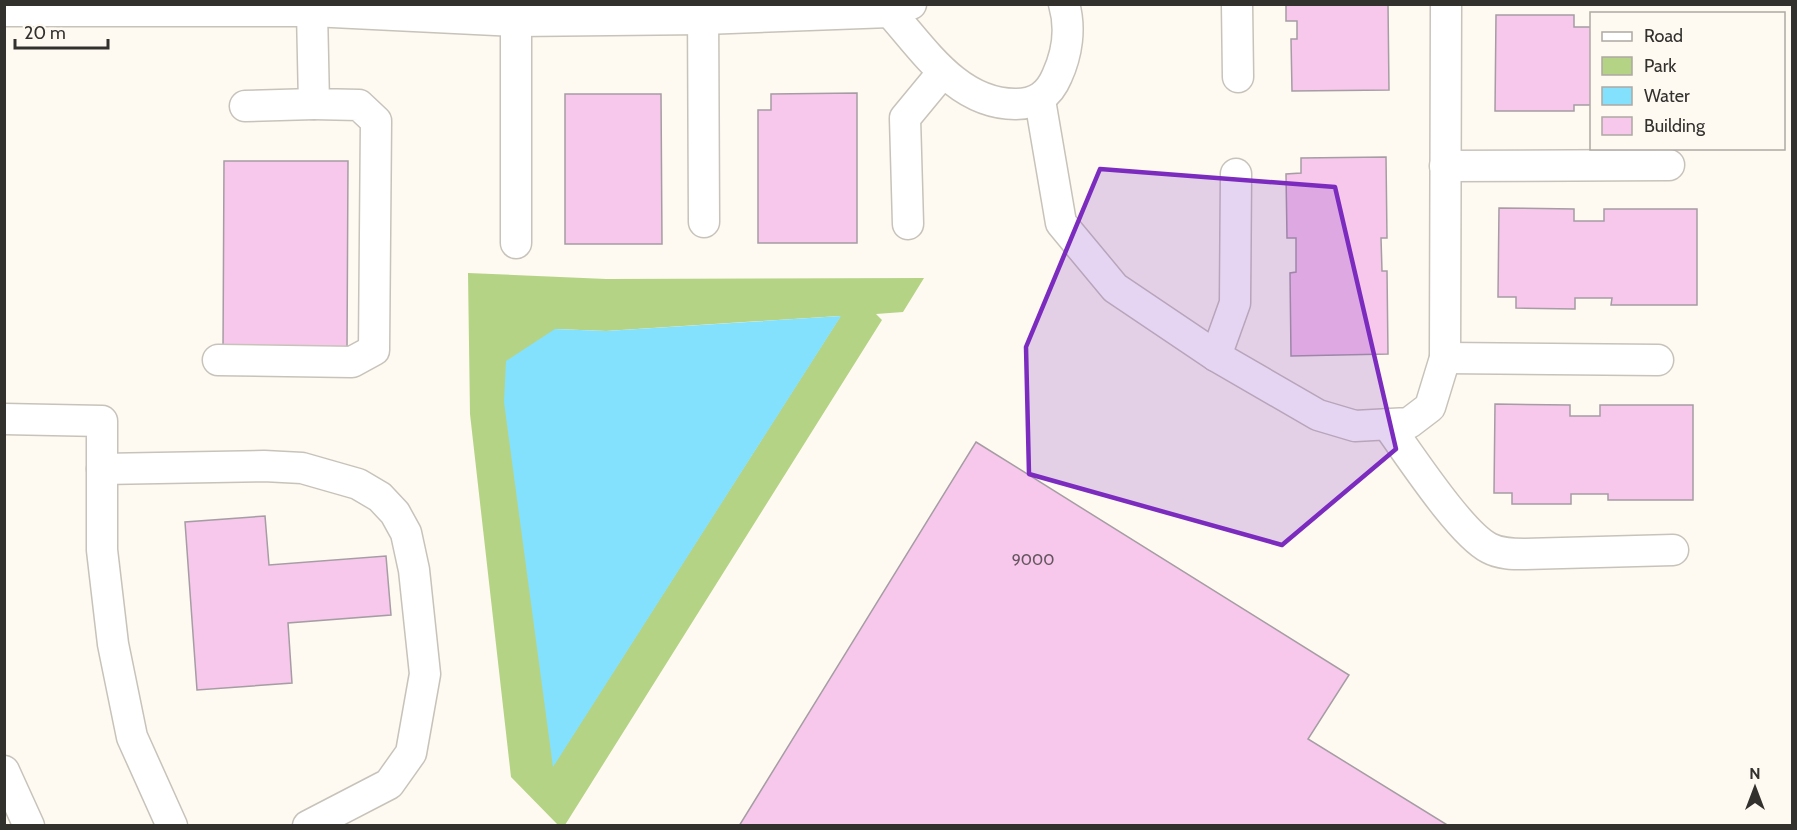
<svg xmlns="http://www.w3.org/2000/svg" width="1797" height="830" viewBox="0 0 1797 830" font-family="Cabin,sans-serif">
<rect width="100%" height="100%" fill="#fef9f1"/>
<path fill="#b5d385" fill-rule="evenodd" d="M 468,273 L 606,279 L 924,278 L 903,312 L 876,314 L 882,320 L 565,825 L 558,825 L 511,777 L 470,414 ZM 840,316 L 840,317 L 553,766 L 555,329 L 606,331 Z"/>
<path fill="#83e1fe" d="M 841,316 L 553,767 L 504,402 L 506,361 L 555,329 L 606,331 Z"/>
<g fill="#f7c7ec" stroke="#a59da3" stroke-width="1.5">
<path d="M 1286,4 L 1388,4 L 1389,90 L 1292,91 L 1291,39 L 1297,39 L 1297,21 L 1286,21 Z"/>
<path d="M 1496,15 L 1574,15 L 1574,27 L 1592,27 L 1592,105 L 1574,105 L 1574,111 L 1495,111 Z"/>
<path d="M 857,93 L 857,243 L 758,243 L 758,110 L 771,110 L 771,94 Z"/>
<path d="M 565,94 L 661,94 L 662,244 L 565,244 Z"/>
<path d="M 1386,157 L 1387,238 L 1381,238 L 1382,271 L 1387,271 L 1388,354 L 1291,356 L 1290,273 L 1296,272 L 1296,238 L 1287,238 L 1286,174 L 1301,173 L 1301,158 Z"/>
<path d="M 224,161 L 348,161 L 347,352 L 223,351 Z"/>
<path d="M 1499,208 L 1574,209 L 1574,221 L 1604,221 L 1604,209 L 1697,209 L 1697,305 L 1611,305 L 1612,298 L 1575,298 L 1575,309 L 1516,308 L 1516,297 L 1498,297 Z"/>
<path d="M 1495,404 L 1570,405 L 1570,416 L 1600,416 L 1600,405 L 1693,405 L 1693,500 L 1608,500 L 1608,494 L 1571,494 L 1571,504 L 1512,504 L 1512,493 L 1494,493 Z"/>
<path d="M 976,442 L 1349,675 L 1308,739 L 1449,826 L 739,826 Z"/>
<path d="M 265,516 L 269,565 L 386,556 L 391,615 L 288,623 L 292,683 L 197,690 L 185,522 Z"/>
</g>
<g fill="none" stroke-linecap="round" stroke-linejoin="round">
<g stroke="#c7c3ba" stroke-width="33">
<g id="minor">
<path d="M 703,4 L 704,222"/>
<path d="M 891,4 L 890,12 C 924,50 958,104 1015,104 C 1036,104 1049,95 1057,76 C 1067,54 1071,28 1064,4"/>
<path d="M 1237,4 L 1238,77"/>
<path d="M 4,11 L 312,11 L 516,21 L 704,19 L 890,12 L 911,4"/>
<path d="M 516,21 L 516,243"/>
<path d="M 1040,100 L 1061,223 L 1115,288 L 1216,356 L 1318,415 L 1355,426 L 1409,423 L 1430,407 L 1445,358 L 1446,4"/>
<path d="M 245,106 L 314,104"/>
<path d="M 1445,166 L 1669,165"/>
<path d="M 908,224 L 905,118 L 943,72"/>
<path d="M 1216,356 L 1235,303 L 1236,174"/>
<path d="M 1445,358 L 1658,360"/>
<path d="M 218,360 L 352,362 L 374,350 L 376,121 L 359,105 L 314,104 L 312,11"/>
<path d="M 4,419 L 102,421 L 102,550 L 113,644 L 132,737 L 172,826"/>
<path d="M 1387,424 C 1409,454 1460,533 1489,548 C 1500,554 1513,554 1525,554 L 1673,550"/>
<path d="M 102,469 L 264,466 L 302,468 L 358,484 L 380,497 L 395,513 L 406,533 L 414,570 L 425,674 L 411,753 L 389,784 L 308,826"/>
<path d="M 4,771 L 29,826"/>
</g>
</g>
<use href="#minor" stroke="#fff" stroke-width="30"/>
</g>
<path fill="#7b2cbf" fill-opacity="0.2" stroke="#7b2cbf" stroke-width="4.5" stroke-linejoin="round" d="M 1100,169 L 1335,187 L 1396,449 L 1282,545 L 1029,474 L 1026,347 Z"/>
<g text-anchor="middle" stroke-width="5" stroke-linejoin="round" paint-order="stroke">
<g font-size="16" fill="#64565e">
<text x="1033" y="565">9000</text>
</g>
</g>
<rect width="1797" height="830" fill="none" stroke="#33312e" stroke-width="12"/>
<rect x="1590" y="12" width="195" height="138" fill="#fef9f1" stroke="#ada9a3" stroke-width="1.5"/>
<rect x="1602" y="32" width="30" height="9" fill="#ffffff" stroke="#ada9a3" stroke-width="1.5"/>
<text x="1644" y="42" font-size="18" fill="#33312e">Road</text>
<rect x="1602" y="57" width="30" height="18" fill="#b5d385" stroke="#ada9a3" stroke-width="1.5"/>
<text x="1644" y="72" font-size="18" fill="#33312e">Park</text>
<rect x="1602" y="87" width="30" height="18" fill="#83e1fe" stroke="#ada9a3" stroke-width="1.5"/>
<text x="1644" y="102" font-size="18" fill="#33312e">Water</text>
<rect x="1602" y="117" width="30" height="18" fill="#f7c7ec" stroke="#ada9a3" stroke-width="1.5"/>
<text x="1644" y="132" font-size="18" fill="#33312e">Building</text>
<g transform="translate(1755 788)" stroke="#fef9f1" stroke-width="4.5" paint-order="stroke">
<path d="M0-4.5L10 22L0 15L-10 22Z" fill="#33312e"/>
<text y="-9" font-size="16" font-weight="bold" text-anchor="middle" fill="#33312e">N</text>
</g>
<path d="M15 39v9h93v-9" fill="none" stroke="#33312e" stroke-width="3"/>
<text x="24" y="39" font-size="18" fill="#33312e" stroke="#fef9f1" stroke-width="4.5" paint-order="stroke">20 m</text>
</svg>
